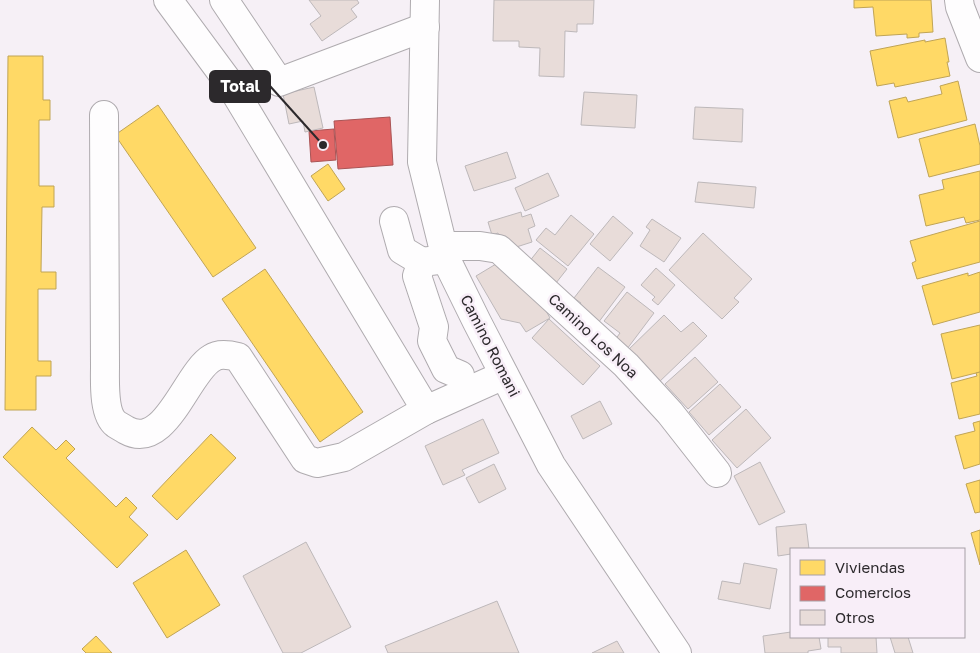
<svg xmlns="http://www.w3.org/2000/svg" width="980" height="653" viewBox="0 0 980 653" font-family="'Golos Text',sans-serif">
<rect width="100%" height="100%" fill="#f6f0f6"/>
<g fill="#ffd966" stroke="#c0a455">
<path d="M 854,0 L 931,0 L 933,32 L 919,33 L 919,37 L 907,38 L 907,34 L 876,36 L 873,7 L 854,8 Z"/>
<path d="M 945,38 L 949,62 L 947,62 L 950,76 L 895,87 L 894,83 L 877,86 L 870,51 L 925,40 L 925,42 Z"/>
<path d="M 8,56 L 43,56 L 43,100 L 50,100 L 50,120 L 39,120 L 39,186 L 54,186 L 54,207 L 42,207 L 41,272 L 56,272 L 56,289 L 38,289 L 38,361 L 51,361 L 51,376 L 36,376 L 36,410 L 5,410 Z"/>
<path d="M 958,81 L 967,120 L 898,138 L 889,101 L 906,97 L 908,102 L 942,94 L 940,86 Z"/>
<path d="M 158,105 L 256,248 L 213,277 L 115,135 Z"/>
<path d="M 975,124 L 980,146 L 980,164 L 929,177 L 919,139 Z"/>
<path d="M 328,164 L 345,189 L 328,201 L 311,176 Z"/>
<path d="M 980,171 L 980,220 L 966,223 L 964,217 L 926,226 L 919,195 L 944,189 L 942,180 Z"/>
<path d="M 980,221 L 980,262 L 917,279 L 912,263 L 916,261 L 910,241 Z"/>
<path d="M 265,269 L 363,412 L 320,442 L 222,299 Z"/>
<path d="M 980,272 L 980,312 L 933,325 L 922,286 L 968,273 L 968,276 Z"/>
<path d="M 980,325 L 980,372 L 952,379 L 941,334 Z"/>
<path d="M 980,372 L 980,414 L 959,419 L 951,383 L 977,376 L 976,373 Z"/>
<path d="M 980,421 L 980,464 L 964,469 L 955,436 L 975,431 L 973,423 Z"/>
<path d="M 32,427 L 56,450 L 66,440 L 75,449 L 66,458 L 116,507 L 126,497 L 137,508 L 129,517 L 148,535 L 117,568 L 3,457 Z"/>
<path d="M 211,434 L 236,458 L 177,520 L 152,496 Z"/>
<path d="M 980,480 L 980,512 L 975,513 L 966,484 Z"/>
<path d="M 980,530 L 980,565 L 971,533 Z"/>
<path d="M 186,550 L 220,605 L 167,638 L 133,583 Z"/>
<path d="M 96,636 L 112,653 L 86,653 L 82,649 Z"/>
</g>
<g fill="#e06666" stroke="#aa5455">
<path d="M 390,117 L 393,165 L 338,169 L 334,121 Z"/>
<path d="M 334,129 L 336,160 L 311,162 L 309,131 Z"/>
</g>
<g fill="#e8dcd9" stroke="#bdb8ba">
<path d="M 309,0 L 357,0 L 359,3 L 351,9 L 357,17 L 322,41 L 310,24 L 321,16 Z"/>
<path d="M 494,0 L 594,0 L 593,24 L 577,24 L 577,32 L 565,31 L 564,77 L 539,76 L 540,48 L 519,47 L 519,41 L 493,41 Z"/>
<path d="M 314,87 L 323,128 L 305,132 L 303,121 L 289,124 L 283,94 Z"/>
<path d="M 584,92 L 637,95 L 635,128 L 581,125 Z"/>
<path d="M 695,107 L 743,109 L 742,142 L 693,139 Z"/>
<path d="M 507,152 L 516,178 L 474,191 L 465,166 Z"/>
<path d="M 548,173 L 559,196 L 525,211 L 515,188 Z"/>
<path d="M 698,182 L 756,187 L 754,208 L 695,202 Z"/>
<path d="M 521,212 L 522,217 L 531,214 L 535,226 L 528,229 L 532,242 L 507,250 L 502,244 L 498,233 L 492,235 L 488,222 Z"/>
<path d="M 571,215 L 594,234 L 568,266 L 536,240 L 546,228 L 555,235 Z"/>
<path d="M 613,216 L 633,233 L 610,261 L 590,244 Z"/>
<path d="M 652,219 L 681,238 L 664,262 L 640,246 L 650,230 L 646,227 Z"/>
<path d="M 703,233 L 752,279 L 734,298 L 739,302 L 722,319 L 669,270 Z"/>
<path d="M 540,248 L 567,269 L 556,283 L 529,262 Z"/>
<path d="M 501,261 L 533,288 L 550,318 L 526,332 L 520,323 L 501,319 L 476,276 Z"/>
<path d="M 598,267 L 625,287 L 598,323 L 577,308 L 581,303 L 574,298 Z"/>
<path d="M 656,268 L 675,285 L 658,305 L 652,300 L 655,297 L 641,285 Z"/>
<path d="M 627,292 L 654,313 L 627,349 L 615,340 L 620,333 L 604,321 Z"/>
<path d="M 664,315 L 681,332 L 693,322 L 707,336 L 657,384 L 626,352 Z"/>
<path d="M 549,319 L 600,366 L 583,385 L 532,338 Z"/>
<path d="M 695,357 L 718,382 L 688,409 L 665,384 Z"/>
<path d="M 720,384 L 741,407 L 709,435 L 689,412 Z"/>
<path d="M 600,401 L 612,424 L 583,439 L 571,416 Z"/>
<path d="M 746,409 L 771,438 L 737,468 L 712,440 Z"/>
<path d="M 483,419 L 499,453 L 462,470 L 465,475 L 443,485 L 425,446 Z"/>
<path d="M 760,462 L 785,512 L 759,525 L 734,476 Z"/>
<path d="M 494,464 L 506,489 L 479,503 L 466,478 Z"/>
<path d="M 806,524 L 809,549 L 791,549 L 791,554 L 778,556 L 776,527 Z"/>
<path d="M 306,542 L 351,627 L 301,653 L 283,653 L 243,576 Z"/>
<path d="M 744,563 L 777,569 L 770,609 L 718,599 L 722,581 L 740,584 Z"/>
<path d="M 497,601 L 519,653 L 388,653 L 385,646 Z"/>
<path d="M 791,632 L 791,637 L 819,637 L 821,649 L 808,651 L 808,653 L 765,653 L 763,636 Z"/>
<path d="M 828,637 L 876,637 L 877,653 L 841,653 L 841,647 L 828,647 Z"/>
<path d="M 890,637 L 908,637 L 913,653 L 895,653 Z"/>
<path d="M 617,641 L 624,653 L 592,653 Z"/>
</g>
<g fill="none" stroke-linecap="round" stroke-linejoin="round">
<g stroke="#afabaf" stroke-width="30">
<g id="minor">
<path d="M 168,0 L 230,84 L 426,410 L 504,375"/>
<path d="M 224,0 L 279,82 L 425,27"/>
<path d="M 425,0 L 422,162 L 446,259 L 477,322 L 551,465 L 677,653"/>
<path d="M 959,0 L 960,7 L 980,58"/>
<path d="M 104,115 L 105,366 C 105,381 103,414 116,424 C 119,426 123,428 126,430 C 166,452 186,373 212,358 C 219,353 230,355 238,357 L 305,459 L 317,463 L 344,457 L 426,410"/>
<path d="M 394,221 L 402,250 L 422,262"/>
<path d="M 443,246 L 480,246 L 499,249 L 626,365 L 670,413 L 717,473"/>
<path d="M 446,259 L 422,262 L 417,276 L 434,327 L 432,341 L 446,369 L 460,375"/>
</g>
</g>
<use href="#minor" stroke="#fefdfe" stroke-width="28"/>
</g>
<g text-anchor="middle" stroke-width="5" stroke-linejoin="round" paint-order="stroke">
<g font-size="15" fill="#2c292c" stroke="#f8eef8">
<text transform="translate(593 336) rotate(43)" y="5">Camino Los Noa</text>
<text transform="translate(490 346) rotate(63)" y="5">Camino Romani</text>
</g>
</g>
<path fill="none" stroke="#2c292c" stroke-width="2" d="M323 145L270 86"/>
<circle fill="#2c292c" stroke="#f8eef8" stroke-width="2" cx="323" cy="145" r="5"/>
<rect fill="#2c292c" stroke="#2c292c" stroke-width="2" x="210" y="71" width="60" height="31" rx="5"/>
<g font-size="16" text-anchor="middle" font-weight="bold" fill="#fff">
<text x="240" y="92">Total</text>
</g>
<rect x="790" y="548" width="175" height="90" fill="#f8eef8" stroke="#a69fa6"/>
<rect x="800" y="560" width="25" height="15" fill="#ffd966" stroke="#a69fa6"/>
<text x="835" y="573" font-size="15" fill="#2c292c">Viviendas</text>
<rect x="800" y="586" width="25" height="15" fill="#e06666" stroke="#a69fa6"/>
<text x="835" y="598" font-size="15" fill="#2c292c">Comercios</text>
<rect x="800" y="610" width="25" height="15" fill="#e8dcd9" stroke="#a69fa6"/>
<text x="835" y="623" font-size="15" fill="#2c292c">Otros</text>
</svg>
